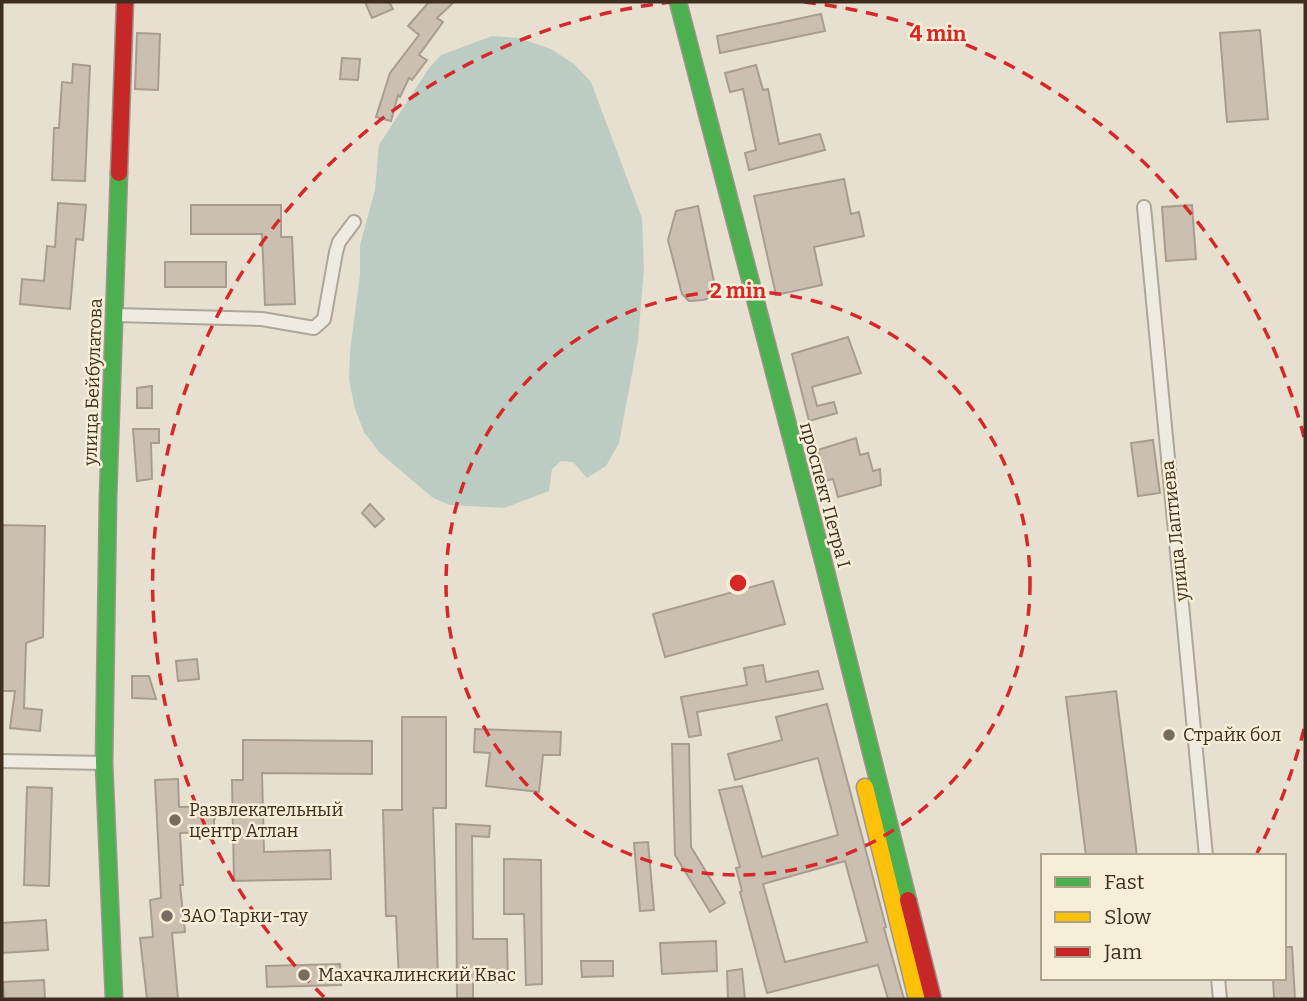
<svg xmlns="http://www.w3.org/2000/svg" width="1307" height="1001" viewBox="0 0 1307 1001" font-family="Bitter,serif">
<rect width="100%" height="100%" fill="#e7e0d1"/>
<path fill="#bcccc2" d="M 492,36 L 519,38 L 551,49 L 574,64 L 591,82 L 642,218 L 644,268 L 638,341 L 619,443 L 606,466 L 587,478 L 573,462 L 561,461 L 552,469 L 549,491 L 504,508 L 450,505 L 433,498 L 380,453 L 364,432 L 355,409 L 349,380 L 350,351 L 360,275 L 360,245 L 375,190 L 379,145 L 429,68 L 441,55 Z"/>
<g fill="#cbbfb2" stroke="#a89c90" stroke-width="2" fill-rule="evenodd">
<path d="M 365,2 L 389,2 L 393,9 L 372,18 Z"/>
<path d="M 429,2 L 454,2 L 437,18 L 443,22 L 419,55 L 427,60 L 412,80 L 409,78 L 400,97 L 398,95 L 391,121 L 376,117 L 390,73 L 419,35 L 408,26 Z"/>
<path d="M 821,14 L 825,31 L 720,53 L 717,36 Z"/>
<path d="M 1260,30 L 1268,119 L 1227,122 L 1220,33 Z"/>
<path d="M 137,33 L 160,34 L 158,90 L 135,89 Z"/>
<path d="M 342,58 L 360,59 L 358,80 L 340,79 Z"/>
<path d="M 73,64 L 90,66 L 85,181 L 52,180 L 54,128 L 59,128 L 62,82 L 72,83 Z"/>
<path d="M 756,65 L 763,90 L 768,89 L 779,144 L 820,134 L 825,150 L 749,170 L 745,153 L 756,150 L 743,89 L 730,92 L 725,73 Z"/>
<path d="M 844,179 L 851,214 L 859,212 L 864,236 L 814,247 L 822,285 L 776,295 L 754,196 Z"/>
<path d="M 58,203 L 86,205 L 83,240 L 76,239 L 70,309 L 20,304 L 22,279 L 44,281 L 47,246 L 55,247 Z"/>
<path d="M 191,205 L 281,205 L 281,237 L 292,237 L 295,304 L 265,305 L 262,234 L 191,234 Z"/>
<path d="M 1192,205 L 1196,259 L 1166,261 L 1162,207 Z"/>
<path d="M 698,206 L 717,296 L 703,300 L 689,301 L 682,294 L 668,240 L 676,211 Z"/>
<rect x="165" y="262" width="61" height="25"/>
<path d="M 848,337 L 861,373 L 812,387 L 817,406 L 834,402 L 837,413 L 809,421 L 792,354 Z"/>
<path d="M 152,386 L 152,408 L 137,408 L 137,388 Z"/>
<path d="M 133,429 L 159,429 L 159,443 L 151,443 L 152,479 L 137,481 Z"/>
<path d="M 856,438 L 860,455 L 868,453 L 873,471 L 880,469 L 881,485 L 838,497 L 833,479 L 825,481 L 820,478 L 818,472 L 822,465 L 818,450 Z"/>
<path d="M 1153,440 L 1160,493 L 1138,496 L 1131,443 Z"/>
<path d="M 370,504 L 384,519 L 375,527 L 362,513 Z"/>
<path d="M 2,525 L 45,526 L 43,637 L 26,643 L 24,708 L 42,710 L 40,731 L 10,728 L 15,691 L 2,691 Z"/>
<path d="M 773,581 L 785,624 L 665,657 L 653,614 Z"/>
<path d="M 197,659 L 199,679 L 178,681 L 176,661 Z"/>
<path d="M 763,665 L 766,682 L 818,671 L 823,689 L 697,712 L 701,735 L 689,737 L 681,697 L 747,685 L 744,668 Z"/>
<path d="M 132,676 L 149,676 L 156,699 L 132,698 Z"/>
<path d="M 1116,691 L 1137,856 L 1086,856 L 1066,697 Z"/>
<path d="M 827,704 L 886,927 L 884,928 L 904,999 L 888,999 L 878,965 L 767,993 L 740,892 L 742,891 L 736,868 L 740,867 L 719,790 L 742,786 L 762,857 L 838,835 L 818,758 L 735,780 L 728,754 L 782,740 L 776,717 ZM 845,861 L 867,942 L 785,962 L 763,884 Z"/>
<path d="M 402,717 L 446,717 L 446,808 L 433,808 L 438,979 L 399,980 L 396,916 L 386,916 L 383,810 L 402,810 Z"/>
<path d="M 475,729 L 561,732 L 560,755 L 543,755 L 539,792 L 486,786 L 490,753 L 474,752 Z"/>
<path d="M 243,740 L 372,741 L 372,774 L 262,773 L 264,852 L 330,850 L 331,879 L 234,881 L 232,780 L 243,780 Z"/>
<path d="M 672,744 L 689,744 L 691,847 L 725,903 L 710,912 L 675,855 Z"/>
<path d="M 178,779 L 179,807 L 220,806 L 214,820 L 214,832 L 180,833 L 183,885 L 180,885 L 185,932 L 172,933 L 178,999 L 147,999 L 140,938 L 153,937 L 150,900 L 161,898 L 155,780 Z"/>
<path d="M 27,787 L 52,788 L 49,886 L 24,885 Z"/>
<path d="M 456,824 L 490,826 L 489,837 L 472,836 L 473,939 L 507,939 L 508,982 L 473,982 L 473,999 L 457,999 Z"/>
<path d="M 648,842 L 654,910 L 640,911 L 634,843 Z"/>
<path d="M 504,859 L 541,860 L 542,984 L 526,985 L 524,914 L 504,914 Z"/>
<path d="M 46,920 L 48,950 L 2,953 L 2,923 Z"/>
<path d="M 716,941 L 717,971 L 662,974 L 660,943 Z"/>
<path d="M 1284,947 L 1292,947 L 1295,999 L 1274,999 L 1273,978 L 1284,978 Z"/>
<path d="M 581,961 L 613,961 L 613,976 L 582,977 Z"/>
<path d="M 340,964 L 341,985 L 267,987 L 266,966 Z"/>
<path d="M 742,969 L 745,999 L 728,999 L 727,971 Z"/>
<path d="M 44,980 L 45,999 L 4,999 L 3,982 Z"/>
</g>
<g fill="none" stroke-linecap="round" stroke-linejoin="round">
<g stroke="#ada599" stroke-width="16">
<g id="street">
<path d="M 1144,207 L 1206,856"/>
<path d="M 115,315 L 262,319 L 314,328 L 324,319 L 336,252 L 339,242 L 354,222"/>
<path d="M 2,761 L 104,763"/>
<path d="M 1218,978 L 1220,999"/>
</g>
</g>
<g stroke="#9c958a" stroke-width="19">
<g id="fast">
<path d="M 678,2 L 824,564 L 908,900"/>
<path d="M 114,999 L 104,763 L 108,498 L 119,173"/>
</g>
</g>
<g stroke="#9c958a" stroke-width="19">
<path id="slow" d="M 865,787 L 917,999"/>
</g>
<g stroke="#9c958a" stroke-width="19">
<g id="jam">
<path d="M 119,173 L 125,2"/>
<path d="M 908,900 L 933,999"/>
</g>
</g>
<use href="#street" stroke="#efebe3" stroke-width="12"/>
<use href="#fast" stroke="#4caf50" stroke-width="16"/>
<use href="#slow" stroke="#ffc107" stroke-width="16"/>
<use href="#jam" stroke="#c62828" stroke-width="16"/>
</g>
<g fill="none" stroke="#d62828" stroke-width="3.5" stroke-dasharray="12 9">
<circle cx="738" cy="583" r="292"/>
<path d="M1304 729A585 585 0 0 1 1257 853M324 997A585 585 0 0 1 672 2M804 2A585 585 0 0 1 1304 437"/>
</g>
<g fill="#786c5e" stroke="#f7eed8" stroke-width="2.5">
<circle cx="1169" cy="735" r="7"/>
<circle cx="175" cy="820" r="7"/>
<circle cx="167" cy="916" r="7"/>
<circle cx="304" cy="975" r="7"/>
</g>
<g text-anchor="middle" stroke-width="5" stroke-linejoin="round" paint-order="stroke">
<g font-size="18" fill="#3d2e20" stroke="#f7eed8">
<text transform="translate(93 382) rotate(-88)" y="6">улица Бейбулатова</text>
<text transform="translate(825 495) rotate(75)" y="6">проспект Петра I</text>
<text transform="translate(1175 531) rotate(-96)" y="6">улица Лаптиева</text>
</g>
<g font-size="18" fill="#3d2e20" stroke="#f7eed8" text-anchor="start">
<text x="1183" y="741">Страйк бол</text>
<text x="189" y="816">Развлекательный<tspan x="189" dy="21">центр Атлан</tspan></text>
<text x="181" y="922">ЗАО Тарки-тау</text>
<text x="318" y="981">Махачкалинский Квас</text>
</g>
</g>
<circle cx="738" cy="583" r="10" fill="#d62828" stroke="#f7eed8" stroke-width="3.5"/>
<g font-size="21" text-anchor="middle" font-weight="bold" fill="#d62828" stroke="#f7eed8" stroke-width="5" stroke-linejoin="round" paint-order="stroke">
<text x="938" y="41">4 min</text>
<text x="738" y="298">2 min</text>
</g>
<rect width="1307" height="1001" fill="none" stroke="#3d2e20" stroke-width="7"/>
<rect x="1041" y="854" width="245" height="126" fill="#f7eed8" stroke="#ada18e" stroke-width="2"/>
<rect x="1055" y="877" width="35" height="10" fill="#4caf50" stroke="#ada18e" stroke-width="2"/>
<text x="1104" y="889" font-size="21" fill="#3d2e20">Fast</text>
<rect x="1055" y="912" width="35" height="10" fill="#ffc107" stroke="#ada18e" stroke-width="2"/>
<text x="1104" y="924" font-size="21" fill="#3d2e20">Slow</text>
<rect x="1055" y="947" width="35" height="10" fill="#c62828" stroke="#ada18e" stroke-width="2"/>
<text x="1104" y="959" font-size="21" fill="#3d2e20">Jam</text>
</svg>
